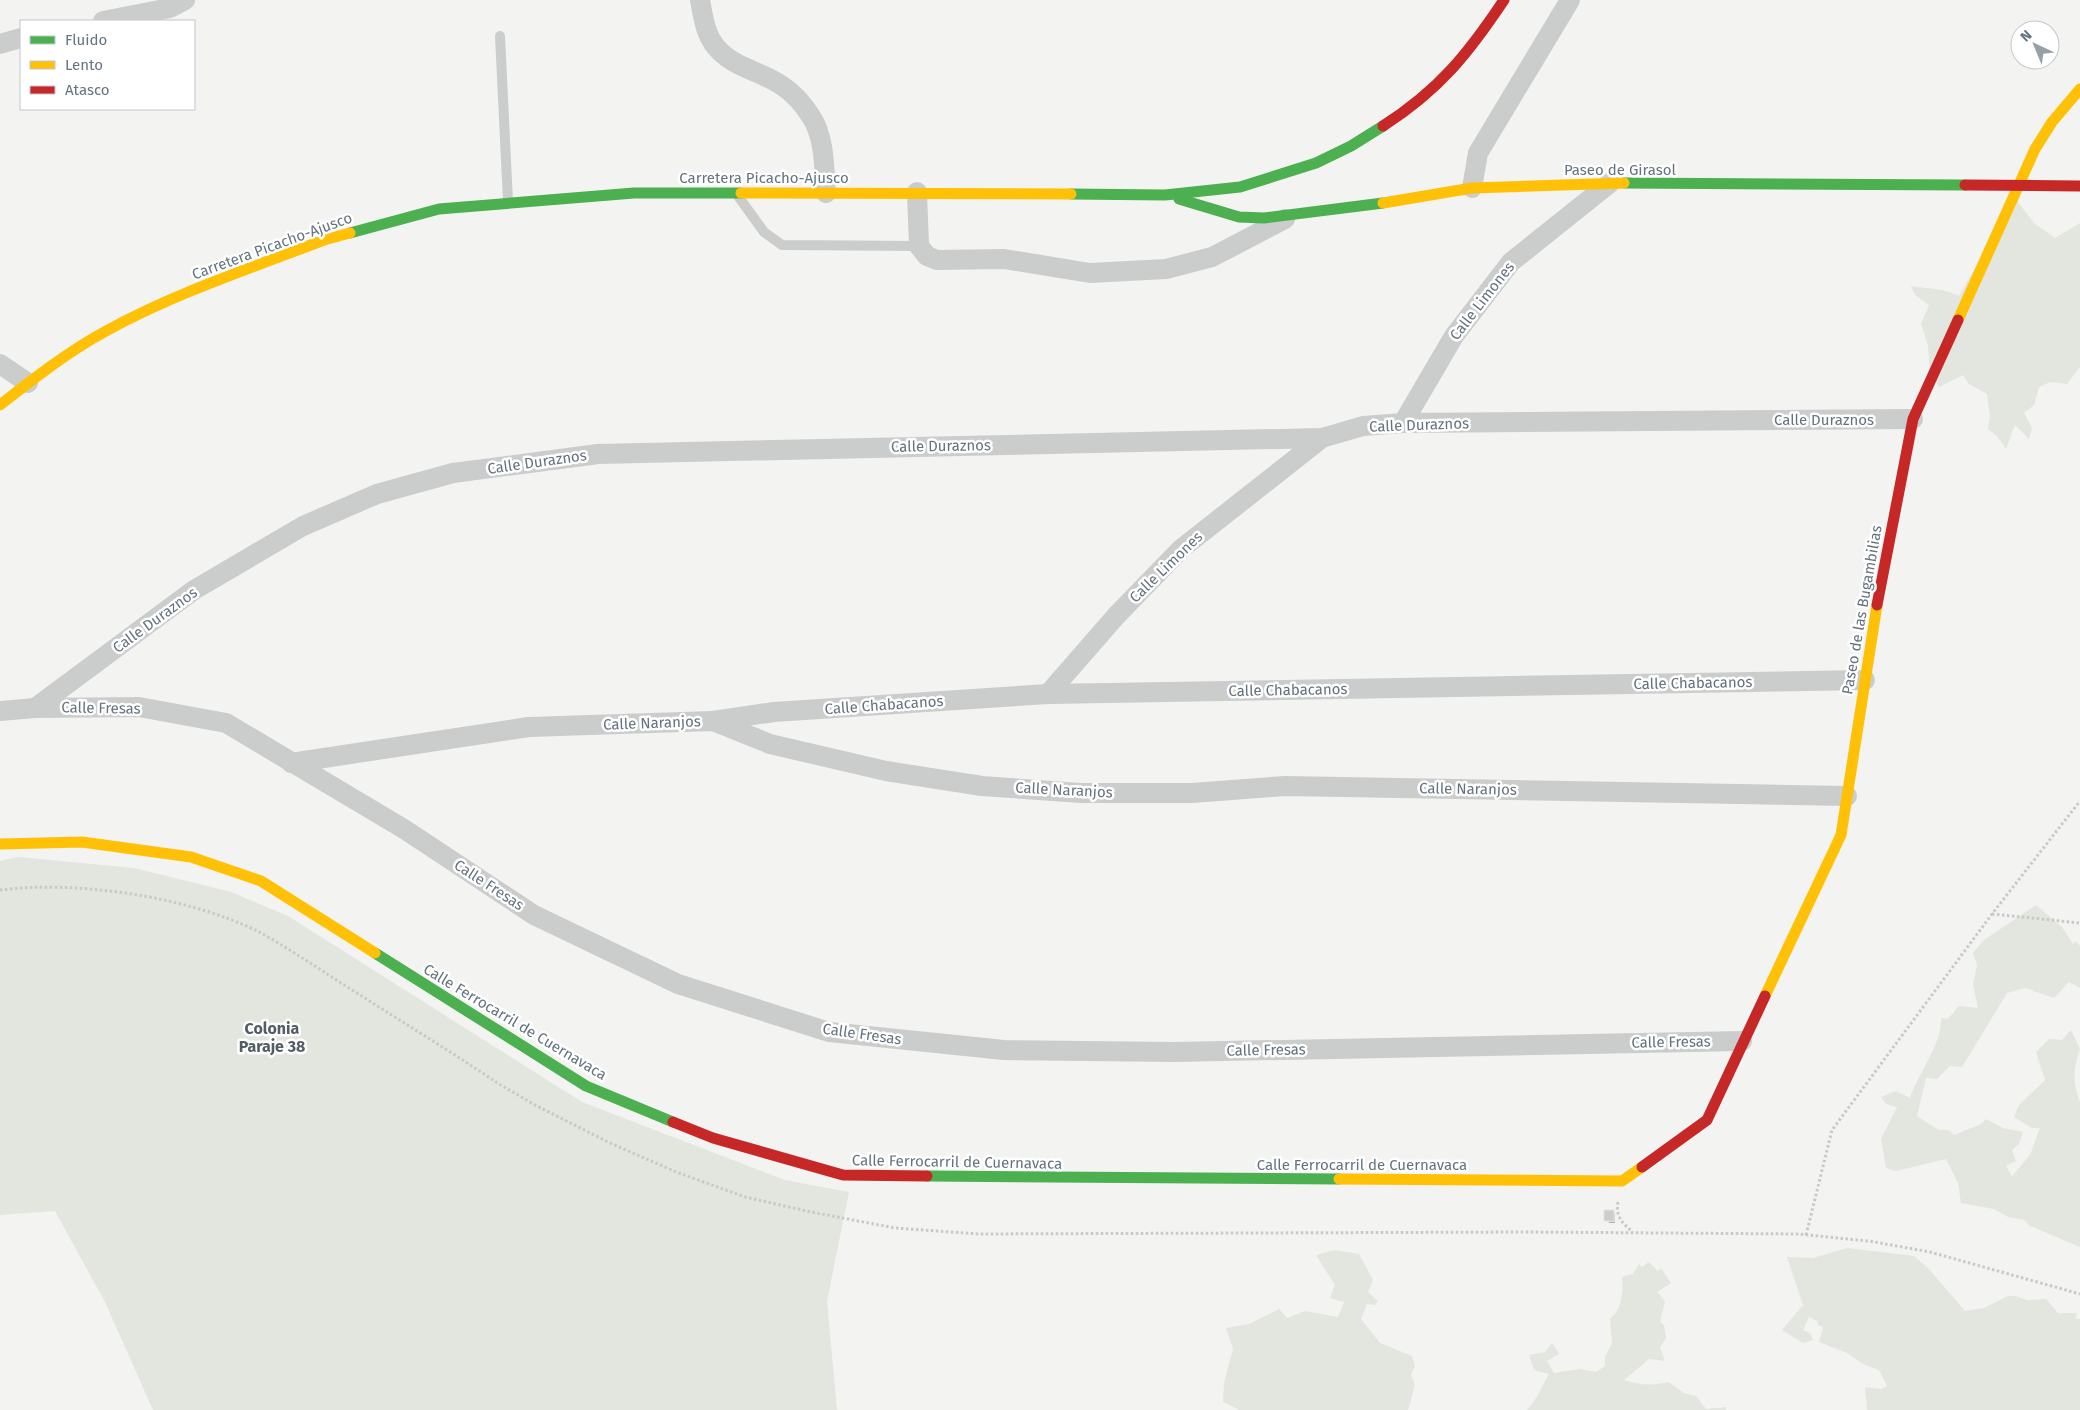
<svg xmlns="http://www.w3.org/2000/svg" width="2080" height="1410" viewBox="0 0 2080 1410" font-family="'Fira Sans',sans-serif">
<defs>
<filter id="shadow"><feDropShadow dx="5.5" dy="3" stdDeviation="0" flood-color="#0004"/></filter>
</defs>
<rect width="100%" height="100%" fill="#f3f3f1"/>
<g fill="#e2e6df">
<path d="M 2015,198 L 2034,223 L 2055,238 L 2080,223 L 2080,367 L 2067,384 L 2050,382 L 2039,387 L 2034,405 L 2024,413 L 2032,428 L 2029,439 L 2015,425 L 2006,449 L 1997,436 L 1988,429 L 1990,416 L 1987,394 L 1969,384 L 1963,375 L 1939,387 L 1930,373 L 1928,345 L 1921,324 L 1929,305 L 1915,295 L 1911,286 C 1929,289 1943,288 1959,296 Z"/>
<path d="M 18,857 L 134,868 L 231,892 L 288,916 L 582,1102 L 785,1180 L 849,1192 L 827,1301 L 837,1410 L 153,1410 L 105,1302 L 55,1211 L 0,1215 L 0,861 Z"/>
<path d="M 2036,905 L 2062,927 L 2073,944 L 2076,941 L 2080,946 L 2080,988 L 2069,982 L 2054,998 L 2025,988 L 2007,993 L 1962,1067 L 1950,1066 L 1937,1079 L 1926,1078 L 1917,1116 L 1939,1130 L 1949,1130 L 1954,1135 L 1981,1124 L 1986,1119 L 2003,1128 L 2023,1132 L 2019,1144 L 2012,1150 L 2016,1161 L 2006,1166 L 2012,1176 L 2030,1155 L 2040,1128 L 2032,1128 L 2014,1117 L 2019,1105 L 2045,1080 L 2036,1052 L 2049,1039 L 2062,1040 L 2071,1030 L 2080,1049 C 2073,1068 2072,1083 2080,1102 L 2080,1247 L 2030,1226 L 2024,1220 L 2008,1217 L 1994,1209 L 1961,1203 L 1958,1183 L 1946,1159 L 1896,1171 L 1886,1168 L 1881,1139 L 1897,1107 L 1886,1104 L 1881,1097 L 1896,1091 L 1910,1098 C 1917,1075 1943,1043 1941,1018 L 1948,1019 L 1959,1006 L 1978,1008 L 1973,985 L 1977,965 L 1973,953 L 1984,940 Z"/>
<path d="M 1847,1248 L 1914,1256 L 1928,1268 L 1965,1311 L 1984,1308 L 2008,1296 L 2016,1296 L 2027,1300 L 2046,1299 L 2058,1313 L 2077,1313 L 2076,1319 L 2080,1319 L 2080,1410 L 1867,1410 L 1865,1387 L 1881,1389 L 1887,1386 L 1879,1370 L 1863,1364 L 1847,1353 L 1819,1342 L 1823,1327 L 1818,1325 L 1817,1321 L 1809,1317 L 1803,1330 L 1810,1333 L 1813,1340 L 1803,1343 L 1782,1330 L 1803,1305 L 1787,1257 L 1813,1258 Z"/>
<path d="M 1334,1250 L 1359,1254 L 1373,1280 L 1368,1292 L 1378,1301 L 1375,1305 L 1367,1304 L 1361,1319 L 1380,1343 L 1412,1356 L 1415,1366 L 1411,1375 L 1415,1385 L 1408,1410 L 1240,1410 L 1223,1402 L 1224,1383 L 1233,1349 L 1226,1328 L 1249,1324 L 1279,1309 L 1287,1318 L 1305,1311 L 1338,1317 L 1344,1302 L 1330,1298 L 1335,1285 L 1316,1255 Z"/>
<path d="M 1649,1262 L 1658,1271 L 1661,1268 L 1671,1283 L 1657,1292 L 1665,1301 L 1660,1322 L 1664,1325 L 1666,1338 L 1660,1347 L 1665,1361 L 1649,1359 L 1624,1380 C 1640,1385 1651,1386 1669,1382 L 1684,1393 L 1696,1396 L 1706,1409 L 1726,1407 L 1726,1410 L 1527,1410 C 1538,1398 1541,1388 1549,1374 L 1534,1370 L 1529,1355 L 1545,1352 L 1552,1343 L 1559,1354 L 1547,1361 L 1554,1373 L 1580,1369 L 1596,1372 L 1605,1366 L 1605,1357 L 1612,1343 L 1610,1319 C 1622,1310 1624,1290 1622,1277 L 1633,1274 L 1639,1264 L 1642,1267 Z"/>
</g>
<rect fill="#cccdcd" stroke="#e2e2e1" filter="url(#shadow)" x="1604" y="1210" width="10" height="11"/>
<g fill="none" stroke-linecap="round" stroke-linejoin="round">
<g stroke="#c8c9c9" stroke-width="3" stroke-dasharray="2.5 2.5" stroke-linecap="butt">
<path d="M 0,890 C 77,880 190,897 259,932 C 290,949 319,969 349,988 C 399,1020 450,1051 499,1084 L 535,1105 L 608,1142 L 676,1172 L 745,1197 L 811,1212 L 895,1228 L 979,1234 L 1526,1232 L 1799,1234 L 1869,1241 L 1930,1252 L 2080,1294"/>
<path d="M 1992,914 L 2080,923"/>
<path d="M 1618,1202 C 1615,1216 1623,1224 1633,1232"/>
<path d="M 1806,1235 L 1832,1130 L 1992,914 L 2080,801"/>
</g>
<g stroke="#cbcccc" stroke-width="10">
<path d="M 500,36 L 508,202"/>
<path d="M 738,196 L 764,232 L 782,245 L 919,246"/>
</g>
<g stroke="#cbcccc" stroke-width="20">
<path d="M 700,0 C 703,16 705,34 716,47 C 732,67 760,71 781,85 C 794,93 804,105 812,118 C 825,139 824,169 826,193"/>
<path d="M 103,21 L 170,8 L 185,0"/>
<path d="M 0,44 L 21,38"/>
<path d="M 1472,188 L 1478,153 L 1570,0"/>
<path d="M 917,192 L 919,246 L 927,256 L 937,260 L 1004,259 L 1090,273 L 1166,269 L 1212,257 L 1285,219"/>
<path d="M 0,364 L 28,383"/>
<path d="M 1403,423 L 1454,336 L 1511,262 L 1610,183"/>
<path d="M 1048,694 L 1116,616 L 1181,549 L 1322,438"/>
<path d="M 35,708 L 194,590 L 303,526 L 377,494 L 453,473 L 598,454 L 1322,438 L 1363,426 L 1403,423 L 1913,419"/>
<path d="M 0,711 L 35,708 L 139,707 L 226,723 L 404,829 L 534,915 L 678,984 L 829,1032 L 1004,1050 L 1175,1052 L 1742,1041"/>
<path d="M 713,721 L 774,712 L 1048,694 L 1865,680"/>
<path d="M 291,763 L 529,727 L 713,721 L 770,744 L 886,771 L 982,786 L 1081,793 L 1192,793 L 1285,786 L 1847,796"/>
</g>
<g stroke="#4caf50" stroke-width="11">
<path d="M 1624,183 L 1965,185"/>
<path d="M 1071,194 L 1165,195 L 1240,187 L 1316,163 L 1351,146 L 1383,126"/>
<path d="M 1179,199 L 1239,217 L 1264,218 L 1383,203"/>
<path d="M 350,233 L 439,209 L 634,193 L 741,193"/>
<path d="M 375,953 L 586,1086 L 673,1122"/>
<path d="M 927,1176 L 1339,1179"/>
</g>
<g stroke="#ffc107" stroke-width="11">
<path d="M 741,193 L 1071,194"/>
<path d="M 1383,203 L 1472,188 L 1624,183"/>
<path d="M 1958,320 L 2035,149 L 2052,122 L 2080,89"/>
<path d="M 0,405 C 33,379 69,351 106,331 C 175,293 251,268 324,240 L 350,233"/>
<path d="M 0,844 L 82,842 L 191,857 L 261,881 L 375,953"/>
<path d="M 1765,996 L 1841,835 L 1877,605"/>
<path d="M 1339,1179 L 1622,1181 L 1642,1167"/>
</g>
<g stroke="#c62828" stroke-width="11">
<path d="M 1383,126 C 1439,90 1468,54 1504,0"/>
<path d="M 1965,185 L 2080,186"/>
<path d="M 1877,605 L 1913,419 L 1958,320"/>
<path d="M 673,1122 L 713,1138 L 843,1175 L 927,1176"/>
<path d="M 1642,1167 L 1707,1120 L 1765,996"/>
</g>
</g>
<g text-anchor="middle" stroke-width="5" stroke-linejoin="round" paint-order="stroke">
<g font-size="15" fill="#647380" stroke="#fff">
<text x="1620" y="175">Paseo de Girasol</text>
<text x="764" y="183">Carretera Picacho-Ajusco</text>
<text transform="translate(272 246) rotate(-20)" y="5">Carretera Picacho-Ajusco</text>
<text transform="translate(1482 301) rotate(-52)" y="5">Calle Limones</text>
<text x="1824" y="425">Calle Duraznos</text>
<text transform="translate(1419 425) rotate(-2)" y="5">Calle Duraznos</text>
<text transform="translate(941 446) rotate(-1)" y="5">Calle Duraznos</text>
<text transform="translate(537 462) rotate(-8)" y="5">Calle Duraznos</text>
<text transform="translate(1166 567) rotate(-44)" y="5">Calle Limones</text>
<text transform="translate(1862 610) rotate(-80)" y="5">Paseo de las Bugambilias</text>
<text transform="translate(155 620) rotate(-36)" y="5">Calle Duraznos</text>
<text transform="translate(1693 683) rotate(-1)" y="5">Calle Chabacanos</text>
<text transform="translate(1288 690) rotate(-1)" y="5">Calle Chabacanos</text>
<text transform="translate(884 705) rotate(-4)" y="5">Calle Chabacanos</text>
<text transform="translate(101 708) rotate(1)" y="5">Calle Fresas</text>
<text transform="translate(652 723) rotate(-2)" y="5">Calle Naranjos</text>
<text transform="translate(1468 789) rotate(1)" y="5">Calle Naranjos</text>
<text transform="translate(1064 790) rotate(3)" y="5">Calle Naranjos</text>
<text transform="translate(489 885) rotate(33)" y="5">Calle Fresas</text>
<text transform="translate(515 1022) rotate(31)" y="5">Calle Ferrocarril de Cuernavaca</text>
<text transform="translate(862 1034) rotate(8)" y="5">Calle Fresas</text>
<text transform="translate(1671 1042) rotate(-1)" y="5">Calle Fresas</text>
<text transform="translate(1266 1050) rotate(-1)" y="5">Calle Fresas</text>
<text transform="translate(957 1162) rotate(1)" y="5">Calle Ferrocarril de Cuernavaca</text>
<text x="1362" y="1170">Calle Ferrocarril de Cuernavaca</text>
</g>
<g font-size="16" font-weight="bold" fill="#525d65" stroke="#fff">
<text x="272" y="1034">Colonia<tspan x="272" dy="18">Paraje 38</tspan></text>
</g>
</g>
<rect x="20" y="20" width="175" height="90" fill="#ffffff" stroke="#c1c7cc"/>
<rect x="30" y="36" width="25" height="8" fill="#4caf50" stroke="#c1c7cc"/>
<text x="65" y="45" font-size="15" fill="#647380">Fluido</text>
<rect x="30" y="61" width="25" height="8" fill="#ffc107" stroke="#c1c7cc"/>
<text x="65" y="70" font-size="15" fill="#647380">Lento</text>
<rect x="30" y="86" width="25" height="8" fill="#c62828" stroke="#c1c7cc"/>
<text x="65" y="95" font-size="15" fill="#647380">Atasco</text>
<g transform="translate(2035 45) rotate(316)"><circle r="24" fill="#ffffff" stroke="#c1c7cc"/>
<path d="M0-4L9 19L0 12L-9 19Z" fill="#96a0a8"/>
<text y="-8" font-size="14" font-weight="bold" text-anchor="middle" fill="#647380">N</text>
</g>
</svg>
